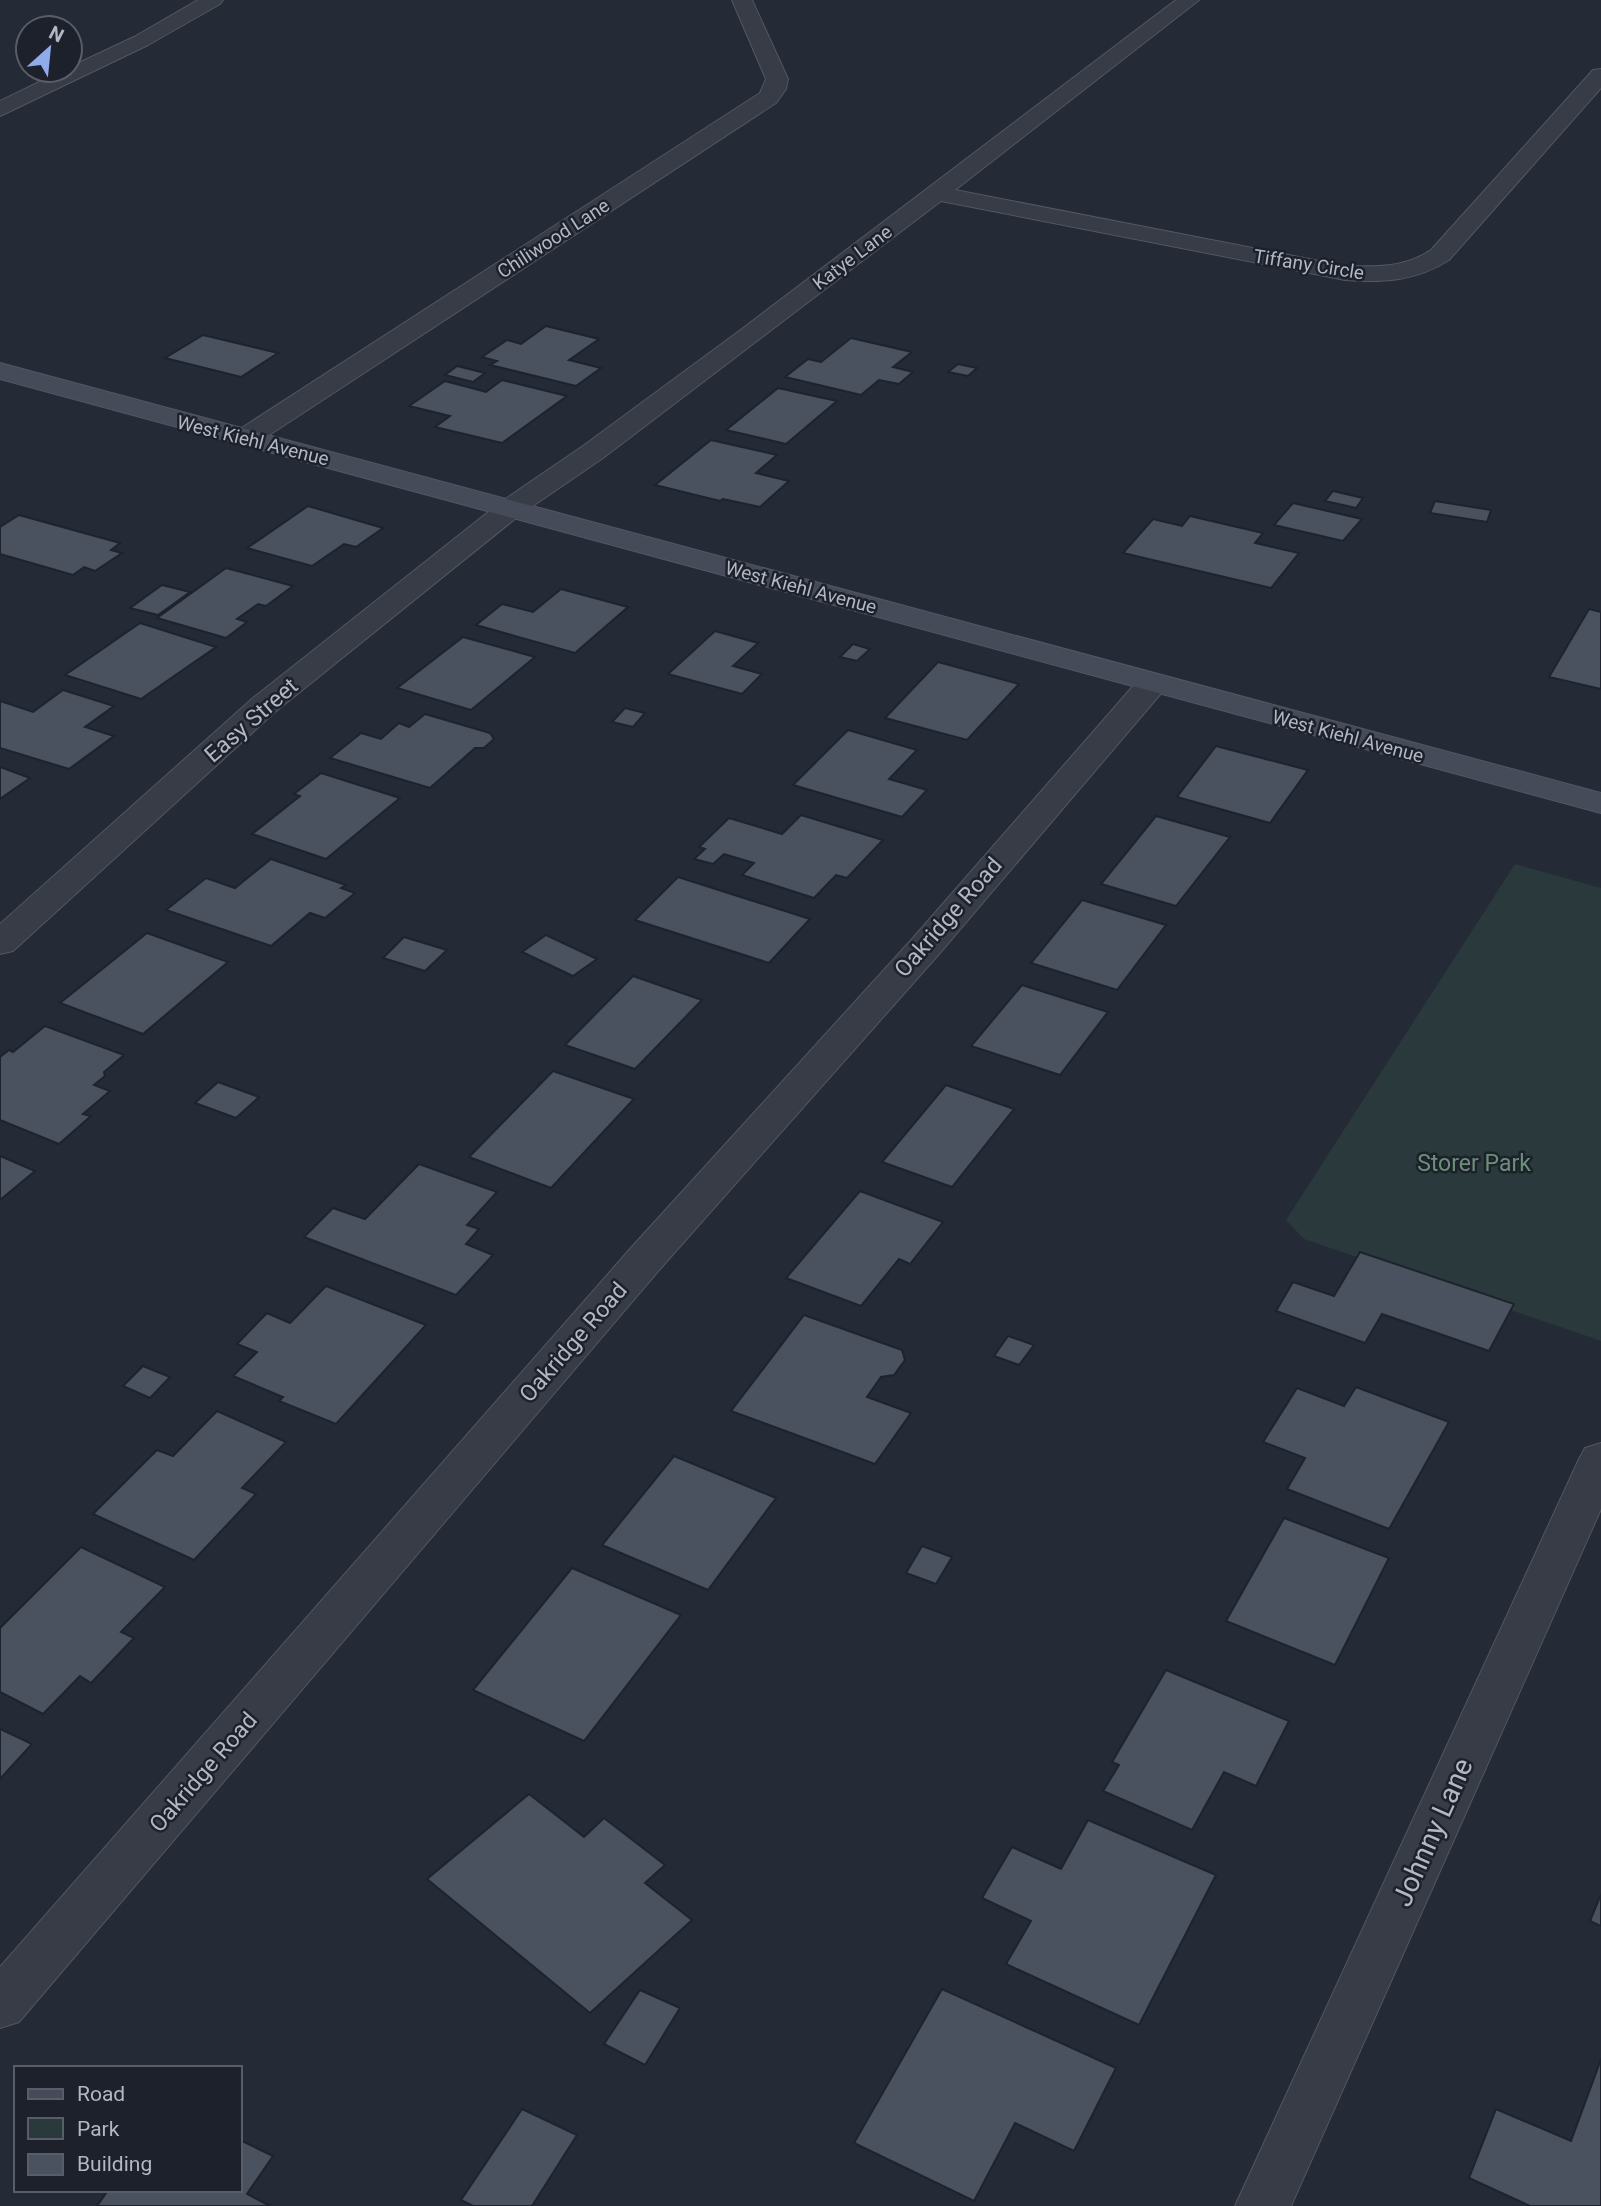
<svg xmlns="http://www.w3.org/2000/svg" width="1601" height="2206" viewBox="0 0 1601 2206" font-family="Roboto,sans-serif">
<rect width="100%" height="100%" fill="#242a36"/>
<path fill="#2a393b" d="M 1515,864 L 1601,888 L 1601,1341 L 1304,1239 L 1286,1220 Z"/>
<g fill="#4a515f" stroke="#1e232d" stroke-width="2">
<path d="M 546,326 L 599,339 L 569,360 L 601,368 L 576,386 L 490,365 L 497,361 L 482,357 L 507,340 L 521,344 Z"/>
<path d="M 203,335 L 278,353 L 241,377 L 165,358 Z"/>
<path d="M 851,338 L 912,352 L 893,367 L 913,372 L 899,384 L 879,380 L 861,395 L 785,377 L 808,359 L 821,362 Z"/>
<path d="M 958,364 L 977,368 L 968,376 L 948,372 Z"/>
<path d="M 457,366 L 485,373 L 473,382 L 445,375 Z"/>
<path d="M 502,380 L 567,396 L 502,443 L 435,427 L 450,416 L 409,406 L 445,381 L 486,392 Z"/>
<path d="M 778,388 L 837,401 L 786,444 L 726,430 Z"/>
<path d="M 711,440 L 777,455 L 756,473 L 789,481 L 760,507 L 723,499 L 720,501 L 655,485 Z"/>
<path d="M 1333,491 L 1363,498 L 1356,508 L 1325,501 Z"/>
<path d="M 1435,501 L 1491,510 L 1487,522 L 1430,513 Z"/>
<path d="M 1293,503 L 1362,519 L 1343,541 L 1274,525 Z"/>
<path d="M 308,506 L 383,528 L 356,547 L 344,544 L 312,566 L 247,548 Z"/>
<path d="M 19,515 L 120,543 L 111,550 L 122,553 L 95,571 L 84,567 L 73,575 L 0,554 L 0,527 Z"/>
<path d="M 1190,516 L 1263,533 L 1255,543 L 1299,553 L 1271,588 L 1123,553 L 1153,519 L 1182,526 Z"/>
<path d="M 226,568 L 293,586 L 266,606 L 258,604 L 237,619 L 247,622 L 226,638 L 157,618 Z"/>
<path d="M 162,585 L 190,592 L 158,615 L 130,608 Z"/>
<path d="M 561,589 L 628,607 L 575,653 L 476,625 L 502,604 L 533,612 Z"/>
<path d="M 1589,609 L 1601,612 L 1601,689 L 1549,677 Z"/>
<path d="M 140,623 L 216,647 L 141,699 L 65,675 Z"/>
<path d="M 715,631 L 758,643 L 733,666 L 762,674 L 742,694 L 668,674 Z"/>
<path d="M 463,637 L 535,657 L 471,710 L 397,688 Z"/>
<path d="M 853,644 L 870,649 L 857,661 L 840,657 Z"/>
<path d="M 938,662 L 1019,684 L 967,740 L 885,718 Z"/>
<path d="M 63,690 L 114,706 L 85,727 L 114,736 L 69,769 L 0,748 L 0,701 L 33,712 Z"/>
<path d="M 625,708 L 645,713 L 633,727 L 612,722 Z"/>
<path d="M 425,714 L 490,733 L 494,739 L 484,748 L 475,748 L 430,788 L 330,758 L 361,733 L 381,739 L 399,723 L 409,727 Z"/>
<path d="M 848,730 L 917,750 L 889,779 L 927,790 L 902,817 L 793,785 Z"/>
<path d="M 1216,746 L 1308,770 L 1270,823 L 1177,797 Z"/>
<path d="M 0,767 L 30,778 L 0,799 Z"/>
<path d="M 321,773 L 400,798 L 326,859 L 252,834 L 300,796 L 294,794 Z"/>
<path d="M 801,815 L 883,840 L 847,878 L 836,875 L 814,898 L 742,875 L 754,863 L 724,854 L 713,864 L 694,859 L 705,849 L 699,847 L 729,818 L 782,834 Z"/>
<path d="M 1156,816 L 1230,837 L 1176,906 L 1101,884 Z"/>
<path d="M 271,859 L 346,885 L 341,888 L 355,893 L 325,918 L 310,913 L 271,946 L 166,910 L 206,878 L 235,888 Z"/>
<path d="M 678,877 L 810,919 L 769,963 L 635,920 Z"/>
<path d="M 1082,900 L 1166,925 L 1117,990 L 1031,963 Z"/>
<path d="M 147,933 L 228,962 L 143,1034 L 60,1003 Z"/>
<path d="M 546,935 L 597,959 L 573,976 L 522,952 Z"/>
<path d="M 404,937 L 447,950 L 425,971 L 383,958 Z"/>
<path d="M 633,976 L 702,1000 L 635,1069 L 565,1045 Z"/>
<path d="M 1022,985 L 1108,1012 L 1060,1075 L 971,1046 Z"/>
<path d="M 45,1026 L 124,1055 L 104,1072 L 105,1076 L 94,1085 L 110,1091 L 83,1114 L 91,1116 L 59,1144 L 0,1120 L 0,1057 L 9,1050 L 13,1052 Z"/>
<path d="M 553,1071 L 634,1099 L 551,1188 L 469,1157 Z"/>
<path d="M 218,1082 L 259,1097 L 236,1118 L 195,1103 Z"/>
<path d="M 946,1085 L 1014,1109 L 952,1187 L 882,1162 Z"/>
<path d="M 0,1156 L 35,1171 L 0,1200 Z"/>
<path d="M 419,1164 L 497,1192 L 467,1225 L 479,1229 L 466,1244 L 493,1255 L 456,1295 L 304,1237 L 333,1208 L 365,1219 Z"/>
<path d="M 860,1191 L 943,1222 L 910,1264 L 899,1259 L 861,1306 L 786,1278 Z"/>
<path d="M 1360,1252 L 1514,1304 L 1489,1351 L 1382,1314 L 1365,1343 L 1276,1311 L 1293,1282 L 1334,1296 Z"/>
<path d="M 326,1286 L 426,1325 L 336,1424 L 279,1401 L 283,1397 L 233,1376 L 257,1352 L 237,1344 L 267,1313 L 290,1323 Z"/>
<path d="M 804,1315 L 902,1350 L 905,1360 L 894,1375 L 881,1377 L 867,1397 L 911,1413 L 875,1464 L 731,1411 Z"/>
<path d="M 1008,1336 L 1034,1345 L 1019,1365 L 994,1356 Z"/>
<path d="M 143,1366 L 170,1377 L 150,1398 L 123,1386 Z"/>
<path d="M 1356,1387 L 1449,1422 L 1389,1529 L 1287,1489 L 1305,1458 L 1263,1442 L 1297,1388 L 1344,1406 Z"/>
<path d="M 217,1411 L 286,1442 L 242,1488 L 256,1494 L 194,1560 L 93,1514 L 157,1450 L 173,1456 Z"/>
<path d="M 674,1456 L 776,1498 L 708,1590 L 602,1545 Z"/>
<path d="M 1284,1518 L 1389,1558 L 1335,1665 L 1226,1621 Z"/>
<path d="M 922,1546 L 952,1557 L 936,1584 L 906,1573 Z"/>
<path d="M 81,1547 L 165,1587 L 121,1632 L 134,1638 L 91,1683 L 80,1676 L 43,1714 L 0,1692 L 0,1628 Z"/>
<path d="M 572,1568 L 681,1615 L 584,1741 L 473,1690 Z"/>
<path d="M 1166,1670 L 1289,1721 L 1256,1786 L 1224,1772 L 1192,1830 L 1103,1791 L 1119,1765 L 1112,1762 Z"/>
<path d="M 0,1729 L 32,1744 L 0,1779 Z"/>
<path d="M 529,1794 L 584,1837 L 604,1818 L 665,1865 L 645,1883 L 692,1920 L 590,2013 L 427,1879 Z"/>
<path d="M 1088,1820 L 1216,1875 L 1139,2025 L 1006,1964 L 1031,1921 L 982,1898 L 1012,1847 L 1061,1869 Z"/>
<path d="M 1601,1894 L 1601,1926 L 1590,1921 Z"/>
<path d="M 942,1989 L 1116,2068 L 1074,2151 L 1015,2123 L 974,2201 L 854,2143 Z"/>
<path d="M 640,1990 L 680,2008 L 645,2065 L 604,2044 Z"/>
<path d="M 1601,2059 L 1601,2206 L 1530,2206 L 1469,2178 L 1496,2109 L 1571,2141 Z"/>
<path d="M 522,2109 L 577,2135 L 532,2206 L 473,2206 L 461,2200 Z"/>
<path d="M 240,2140 L 273,2156 L 247,2194 L 270,2206 L 97,2206 L 106,2193 L 101,2190 L 240,2190 Z"/>
</g>
<g fill="none" stroke-linecap="round" stroke-linejoin="round">
<g stroke="#525761" stroke-width="2">
<g id="street">
<path d="M 198,0 L 223,0 L 220,4 L 148,45 L 0,116 L 0,101 L 64,70 L 70,70 L 70,67 L 134,37 Z"/>
<path d="M 732,0 L 752,0 L 788,79 L 786,89 L 776,103 L 257,443 L 247,445 L 237,443 L 233,437 L 237,431 L 760,93 L 766,79 Z"/>
<path d="M 1176,0 L 1199,0 L 955,190 L 1345,266 C 1377,267 1404,268 1431,250 L 1593,70 L 1601,69 L 1601,88 L 1449,260 C 1417,281 1382,283 1345,280 L 941,201 L 603,458 L 521,514 L 275,712 L 13,951 L 0,954 L 0,924 L 253,698 L 501,502 L 583,446 L 742,329 Z"/>
<path d="M 1152,675 L 1163,677 L 1168,684 L 1163,691 L 939,954 L 660,1269 L 19,2022 L 0,2028 L 0,1967 L 630,1249 L 913,938 L 1141,677 Z"/>
<path d="M 1601,1443 L 1601,1509 L 1291,2206 L 1235,2206 L 1579,1459 L 1585,1448 Z"/>
</g>
</g>
<g stroke="#525761" stroke-width="2">
<path id="secondary" d="M 0,363 L 1601,793 L 1601,813 L 0,379 Z"/>
</g>
<use href="#street" fill="#373c46" fill-rule="evenodd"/>
<use href="#secondary" fill="#454b59" fill-rule="evenodd"/>
</g>
<g text-anchor="middle" stroke-width="5" stroke-linejoin="round" paint-order="stroke">
<g font-size="19" fill="#b2b7c3" stroke="#1c212b">
<text transform="translate(553 238) rotate(-33)" y="7">Chiliwood Lane</text>
<text transform="translate(852 257) rotate(-37)" y="7">Katye Lane</text>
<text transform="translate(1309 264) rotate(9)" y="7">Tiffany Circle</text>
<text transform="translate(253 440) rotate(14)" y="7">West Kiehl Avenue</text>
<text transform="translate(801 587) rotate(15)" y="7">West Kiehl Avenue</text>
<text transform="translate(1348 736) rotate(15)" y="7">West Kiehl Avenue</text>
</g>
<g font-size="23" fill="#b2b7c3" stroke="#1c212b">
<text transform="translate(251 720) rotate(-41)" y="8">Easy Street</text>
<text transform="translate(948 917) rotate(-49)" y="8">Oakridge Road</text>
<text transform="translate(573 1342) rotate(-49)" y="8">Oakridge Road</text>
<text transform="translate(203 1772) rotate(-49)" y="8">Oakridge Road</text>
</g>
<g font-size="23" fill="#6c9077" stroke="#1c212b">
<text x="1474" y="1171">Storer Park</text>
</g>
<g font-size="28" fill="#b2b7c3" stroke="#1c212b">
<text transform="translate(1432 1832) rotate(-66)" y="10">Johnny Lane</text>
</g>
</g>
<rect x="14" y="2066" width="228" height="126" fill="#1c212b" stroke="#585d68" stroke-width="2"/>
<rect x="28" y="2089" width="35" height="10" fill="#454b59" stroke="#585d68" stroke-width="2"/>
<text x="77" y="2101" font-size="21" fill="#b2b7c3">Road</text>
<rect x="28" y="2118" width="35" height="21" fill="#2a393b" stroke="#585d68" stroke-width="2"/>
<text x="77" y="2136" font-size="21" fill="#b2b7c3">Park</text>
<rect x="28" y="2154" width="35" height="21" fill="#4a515f" stroke="#585d68" stroke-width="2"/>
<text x="77" y="2171" font-size="21" fill="#b2b7c3">Building</text>
<g transform="translate(49 49) rotate(27)"><circle r="33" fill="#1c212b" stroke="#585d68" stroke-width="2"/>
<path d="M0-5L12 26L0 18L-12 26Z" fill="#90abe9"/>
<text y="-10" font-size="19" font-weight="bold" text-anchor="middle" fill="#b2b7c3">N</text>
</g>
</svg>
